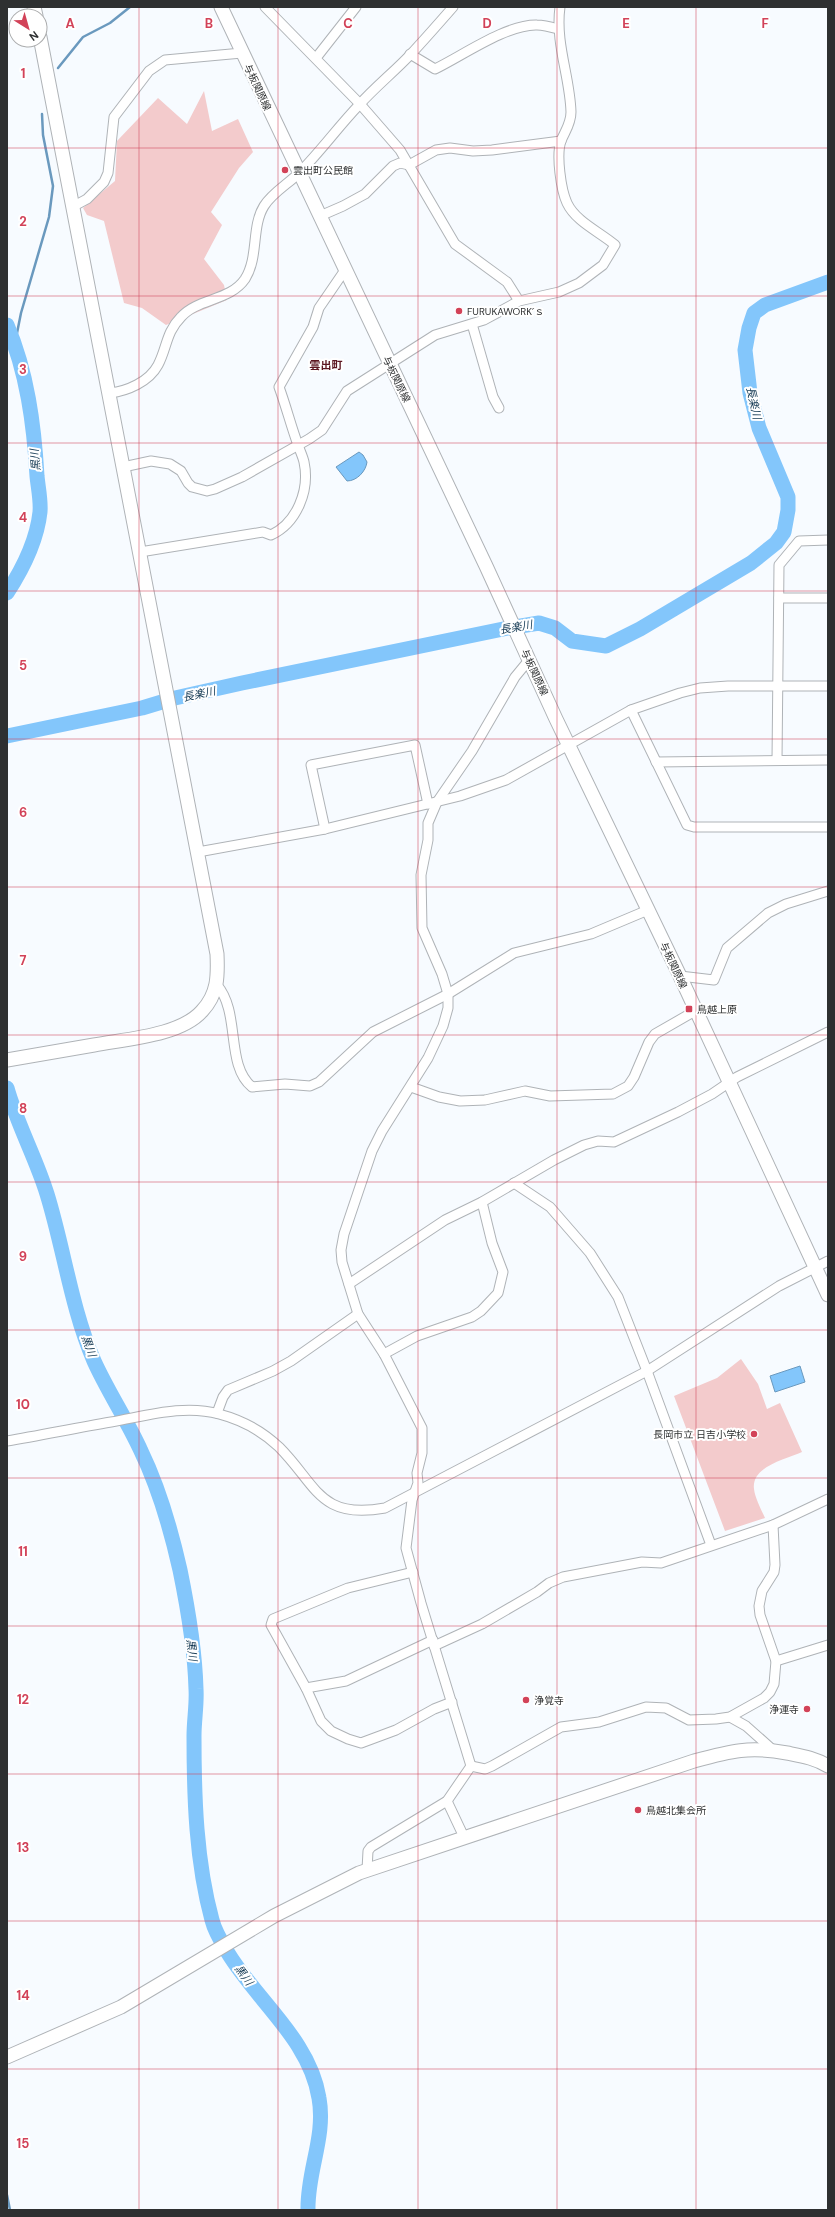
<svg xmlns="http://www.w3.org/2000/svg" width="835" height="2217" viewBox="0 0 835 2217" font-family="'DM Sans','Noto Sans JP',sans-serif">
<rect width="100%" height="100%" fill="#f7fbff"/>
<g fill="#f3cbcc">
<path d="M 204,91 L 212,131 L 238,119 L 253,152 L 239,168 L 211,212 L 222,225 L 204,259 L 224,285 L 227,300 L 166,325 L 142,308 L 124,303 L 104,221 L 87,215 L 83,208 L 115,181 L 117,141 L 158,98 L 187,124 Z"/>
<path d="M 741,1359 L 758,1384 L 767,1409 L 780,1403 L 802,1452 C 787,1459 751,1466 754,1489 C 755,1498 761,1509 765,1518 L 725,1531 L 674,1396 L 717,1378 Z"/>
</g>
<g fill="#83c6fb" stroke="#6a99be">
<path d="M 359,452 L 363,455 L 367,462 C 366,471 357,481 347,481 L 336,467 Z"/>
<path d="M 800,1366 L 805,1382 L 775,1392 L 770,1376 Z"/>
</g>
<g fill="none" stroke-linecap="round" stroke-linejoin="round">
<g stroke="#6a99be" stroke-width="2.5">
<path d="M 58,68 L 83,37 L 110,23 L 130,7"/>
<path d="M 15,343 L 21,313 L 49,217 L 53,186 L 43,135 L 42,114"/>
<path d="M 7,2195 L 10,2210"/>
</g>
<g stroke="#83c6fb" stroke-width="15">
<path d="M 7,325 C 27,372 34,424 37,476 C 38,487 41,500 40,512 C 37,540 22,570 7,593"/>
<path d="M 7,736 L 142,708 L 175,698 L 242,683 L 508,628 L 539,623 L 555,628 L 572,641 L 606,646 L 640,629 L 751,563 L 776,543 L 784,532 L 788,510 L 788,497 L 759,428 L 750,393 L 745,350 L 749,328 L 754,313 L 765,305 L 828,282"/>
<path d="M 7,1088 C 17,1124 36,1158 47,1194 C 64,1249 71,1307 94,1361 C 108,1392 127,1420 141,1451 C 159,1488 171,1530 180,1570 C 188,1609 195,1649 196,1689 C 197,1704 194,1720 194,1736 C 194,1798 196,1861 212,1920 C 215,1932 222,1943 228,1953 C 257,2001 310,2040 319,2098 C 326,2137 307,2171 308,2210"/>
</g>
<g stroke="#afb3b7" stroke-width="11">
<g id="street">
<path d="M 265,7 L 360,104 L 400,150 L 455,244 L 507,282 L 519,301"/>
<path d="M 410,54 L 435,69 C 462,56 507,24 537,25 C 544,25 551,27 558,29"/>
<path d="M 316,58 L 356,7"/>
<path d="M 74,206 L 87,199 L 104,182 L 108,173 L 114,117 L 149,71 L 165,60 L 242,53"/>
<path d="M 320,216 L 343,206 L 365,194 L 393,166 L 400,163 L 409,165 L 436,150 L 450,148 L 473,151 L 492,150 L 561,141"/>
<path d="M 472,324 L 493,397 L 499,408"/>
<path d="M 110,393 C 127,391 149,382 158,365 C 167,348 166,332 181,317 C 198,298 230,301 245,279 C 259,257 251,227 264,206 C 272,193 288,184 299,173 C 320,152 338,127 359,105 C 375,87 394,72 411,54 C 425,39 439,23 453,7"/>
<path d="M 123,467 L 151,461 L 170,464 L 181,471 L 188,483 L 192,487 L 207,491 L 215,489 L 242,477 L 309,439 L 322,430 L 347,391 L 435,335 L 484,320 L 519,301 L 559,292 L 579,283 L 603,265 L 615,245 C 600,232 576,222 567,203 C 561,190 556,155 561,141 C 565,131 571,124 571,112 C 570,77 555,43 560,7"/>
<path d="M 140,552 L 263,532 L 271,535 C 297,523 310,490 304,462 C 303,457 300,451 298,445 C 291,426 286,406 279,387 L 313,327 L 319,308 L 345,270"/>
<path d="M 779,598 L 828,598"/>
<path d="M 631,710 L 687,825 L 694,827 L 828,827"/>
<path d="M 777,760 L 779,565 L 799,541 L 828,540"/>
<path d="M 656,762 L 828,760"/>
<path d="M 325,829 L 311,765 L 415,745 L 428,804"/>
<path d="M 198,852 L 325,829 L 460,796 L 506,780 L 631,710 L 680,693 L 700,688 L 728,686 L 828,686"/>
<path d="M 680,976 L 714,980 L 727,948 L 768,913 L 786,904 L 828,891"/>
<path d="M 217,985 C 241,1013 225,1065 252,1087 L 285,1084 L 310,1086 L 319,1082 L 373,1032 L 448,994 L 514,953 L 591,934 L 648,910"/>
<path d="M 411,1087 L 439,1097 L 460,1101 L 485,1100 L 525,1091 L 550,1096 L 613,1094 L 628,1086 L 634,1077 L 649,1042 L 655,1034 L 695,1011"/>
<path d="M 514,1183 L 550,1207 L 590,1253 L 618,1297 L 647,1371 L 711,1545"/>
<path d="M 349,1284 L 445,1220 L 482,1202 L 554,1160 L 584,1145 L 598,1141 L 614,1142 L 678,1112 L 712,1094 L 737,1077 L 828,1032"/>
<path d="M 384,1354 L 417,1336 L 472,1317 L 481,1311 L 498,1293 L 503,1272 L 492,1243 L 482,1202"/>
<path d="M 217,1413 L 223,1397 L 228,1390 L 273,1371 L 291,1361 L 358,1314"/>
<path d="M 7,1441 C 42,1435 76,1428 111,1422 C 146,1416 184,1404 219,1414 C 242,1420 262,1431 279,1447 C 317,1485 319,1520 385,1508 L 647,1371 L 779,1286 L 828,1261"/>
<path d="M 413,1572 L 348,1588 L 273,1619 L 271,1625 L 306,1688 L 321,1721 L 331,1731 L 348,1739 L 361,1743 L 396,1730 L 434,1709 L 452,1702"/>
<path d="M 434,1646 L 482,1624 L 537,1592 L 549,1583 L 563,1577 L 642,1562 L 661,1563 L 773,1525 L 828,1499"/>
<path d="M 776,1661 L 828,1645"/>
<path d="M 306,1688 L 346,1681 L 433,1640"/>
<path d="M 730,1717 L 746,1726 L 773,1750"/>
<path d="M 471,1766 L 485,1769 L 492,1766 L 561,1727 L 599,1722 L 646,1707 L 666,1708 L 689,1720 L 716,1719 L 730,1717 L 764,1698 L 770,1692 L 774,1684 L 776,1661 L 760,1615 L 759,1606 L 762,1591 L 774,1572 L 775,1565 L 773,1525"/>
<path d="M 447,1801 L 464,1837"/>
<path d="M 367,1870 L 368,1851 L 371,1847 L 447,1801 L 471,1766 L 421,1603 L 406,1548 L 412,1500 L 418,1483 L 417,1473 L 422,1453 L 422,1428 L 384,1354 L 358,1314 L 342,1262 L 341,1250 L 344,1234 L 372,1151 L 382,1131 L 428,1058 L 443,1026 L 448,1008 L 448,994 L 442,974 L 422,928 L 421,875 L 428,840 L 428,823 L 437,802 L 472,751 L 515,677 L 529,660"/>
</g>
</g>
<g stroke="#afb3b7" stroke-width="15">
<g id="secondary">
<path d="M 34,7 L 36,16"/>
<path d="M 221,7 L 486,566 L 556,719 L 680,976 L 828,1295"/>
<path d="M 7,1060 C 36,1055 65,1050 94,1045 C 125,1039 180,1036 202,1011 C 218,994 218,976 217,954 L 40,37"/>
<path d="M 7,2057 L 121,2007 L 274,1916 L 359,1873 L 694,1761 C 731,1751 749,1746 787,1753 C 802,1756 815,1758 828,1766"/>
</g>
</g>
<use href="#street" stroke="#fff" stroke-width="9"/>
<use href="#secondary" stroke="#fff" stroke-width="13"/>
</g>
<path fill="none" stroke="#d24258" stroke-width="1" stroke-opacity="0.55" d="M 139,7 L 139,2210M 278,7 L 278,2210M 418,7 L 418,2210M 557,7 L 557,2210M 696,7 L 696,2210M 7,148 L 828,148M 7,296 L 828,296M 7,443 L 828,443M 7,591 L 828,591M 7,739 L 828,739M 7,887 L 828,887M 7,1035 L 828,1035M 7,1182 L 828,1182M 7,1330 L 828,1330M 7,1478 L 828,1478M 7,1626 L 828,1626M 7,1774 L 828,1774M 7,1921 L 828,1921M 7,2069 L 828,2069"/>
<g fill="#d24258" stroke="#fff" stroke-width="1.5">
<circle cx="285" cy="170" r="4"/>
<circle cx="459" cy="311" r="4"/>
<rect x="685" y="1005" width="8" height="8" rx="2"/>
<circle cx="754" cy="1434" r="4"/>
<circle cx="526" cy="1700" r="4"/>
<circle cx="807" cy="1709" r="4"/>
<circle cx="638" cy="1810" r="4"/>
</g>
<g text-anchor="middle" stroke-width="4" stroke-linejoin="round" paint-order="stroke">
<g font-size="10" fill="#2e3031" stroke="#fff">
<text transform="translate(258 87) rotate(65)" y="4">与板関原線</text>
<text transform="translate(397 379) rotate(64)" y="4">与板関原線</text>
<text transform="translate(535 672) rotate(65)" y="4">与板関原線</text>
<text transform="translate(674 965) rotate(65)" y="4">与板関原線</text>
</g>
<g font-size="10" fill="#2e3031" stroke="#fff" text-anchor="start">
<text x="293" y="174">雲出町公民館</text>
<text x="467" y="315">FURUKAWORK´ｓ</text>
<text x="697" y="1013">鳥越上原</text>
<text x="746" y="1438" text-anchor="end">長岡市立 日吉小学校</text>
<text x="534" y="1704">浄覚寺</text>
<text x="799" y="1713" text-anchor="end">浄運寺</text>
<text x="646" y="1814">鳥越北集会所</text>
</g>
<g font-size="11" font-weight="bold" fill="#5b1621" stroke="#fff">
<text x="326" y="369">雲出町</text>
</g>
<g font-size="11" font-style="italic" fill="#143953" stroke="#fff">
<text transform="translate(754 403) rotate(77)" y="4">長楽川</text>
<text transform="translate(35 460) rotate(-95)" y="4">黒川</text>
<text transform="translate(516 627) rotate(-10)" y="4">長楽川</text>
<text transform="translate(199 694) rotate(-12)" y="4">長楽川</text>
<text transform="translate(89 1346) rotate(70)" y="4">黒川</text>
<text transform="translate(192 1650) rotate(83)" y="4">黒川</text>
<text transform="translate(244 1975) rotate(53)" y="4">黒川</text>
</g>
</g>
<g font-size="13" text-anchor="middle" font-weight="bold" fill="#d24258" stroke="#fff" stroke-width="4" stroke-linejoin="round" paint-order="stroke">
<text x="70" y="28">A</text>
<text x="209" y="28">B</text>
<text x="348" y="28">C</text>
<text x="487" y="28">D</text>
<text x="626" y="28">E</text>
<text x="765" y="28">F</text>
<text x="23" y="78">1</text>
<text x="23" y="226">2</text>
<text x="23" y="374">3</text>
<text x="23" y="522">4</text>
<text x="23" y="670">5</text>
<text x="23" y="817">6</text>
<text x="23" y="965">7</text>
<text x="23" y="1113">8</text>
<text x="23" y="1261">9</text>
<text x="23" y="1409">10</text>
<text x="23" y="1556">11</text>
<text x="23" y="1704">12</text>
<text x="23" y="1852">13</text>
<text x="23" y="2000">14</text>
<text x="23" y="2148">15</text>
</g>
<rect width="835" height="2217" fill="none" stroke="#2e3031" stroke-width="16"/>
<g transform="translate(28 28) rotate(143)"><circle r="19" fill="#ffffff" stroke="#abacad"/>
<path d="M0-3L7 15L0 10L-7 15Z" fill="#d24258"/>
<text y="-6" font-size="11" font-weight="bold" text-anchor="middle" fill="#2e3031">N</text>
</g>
</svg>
